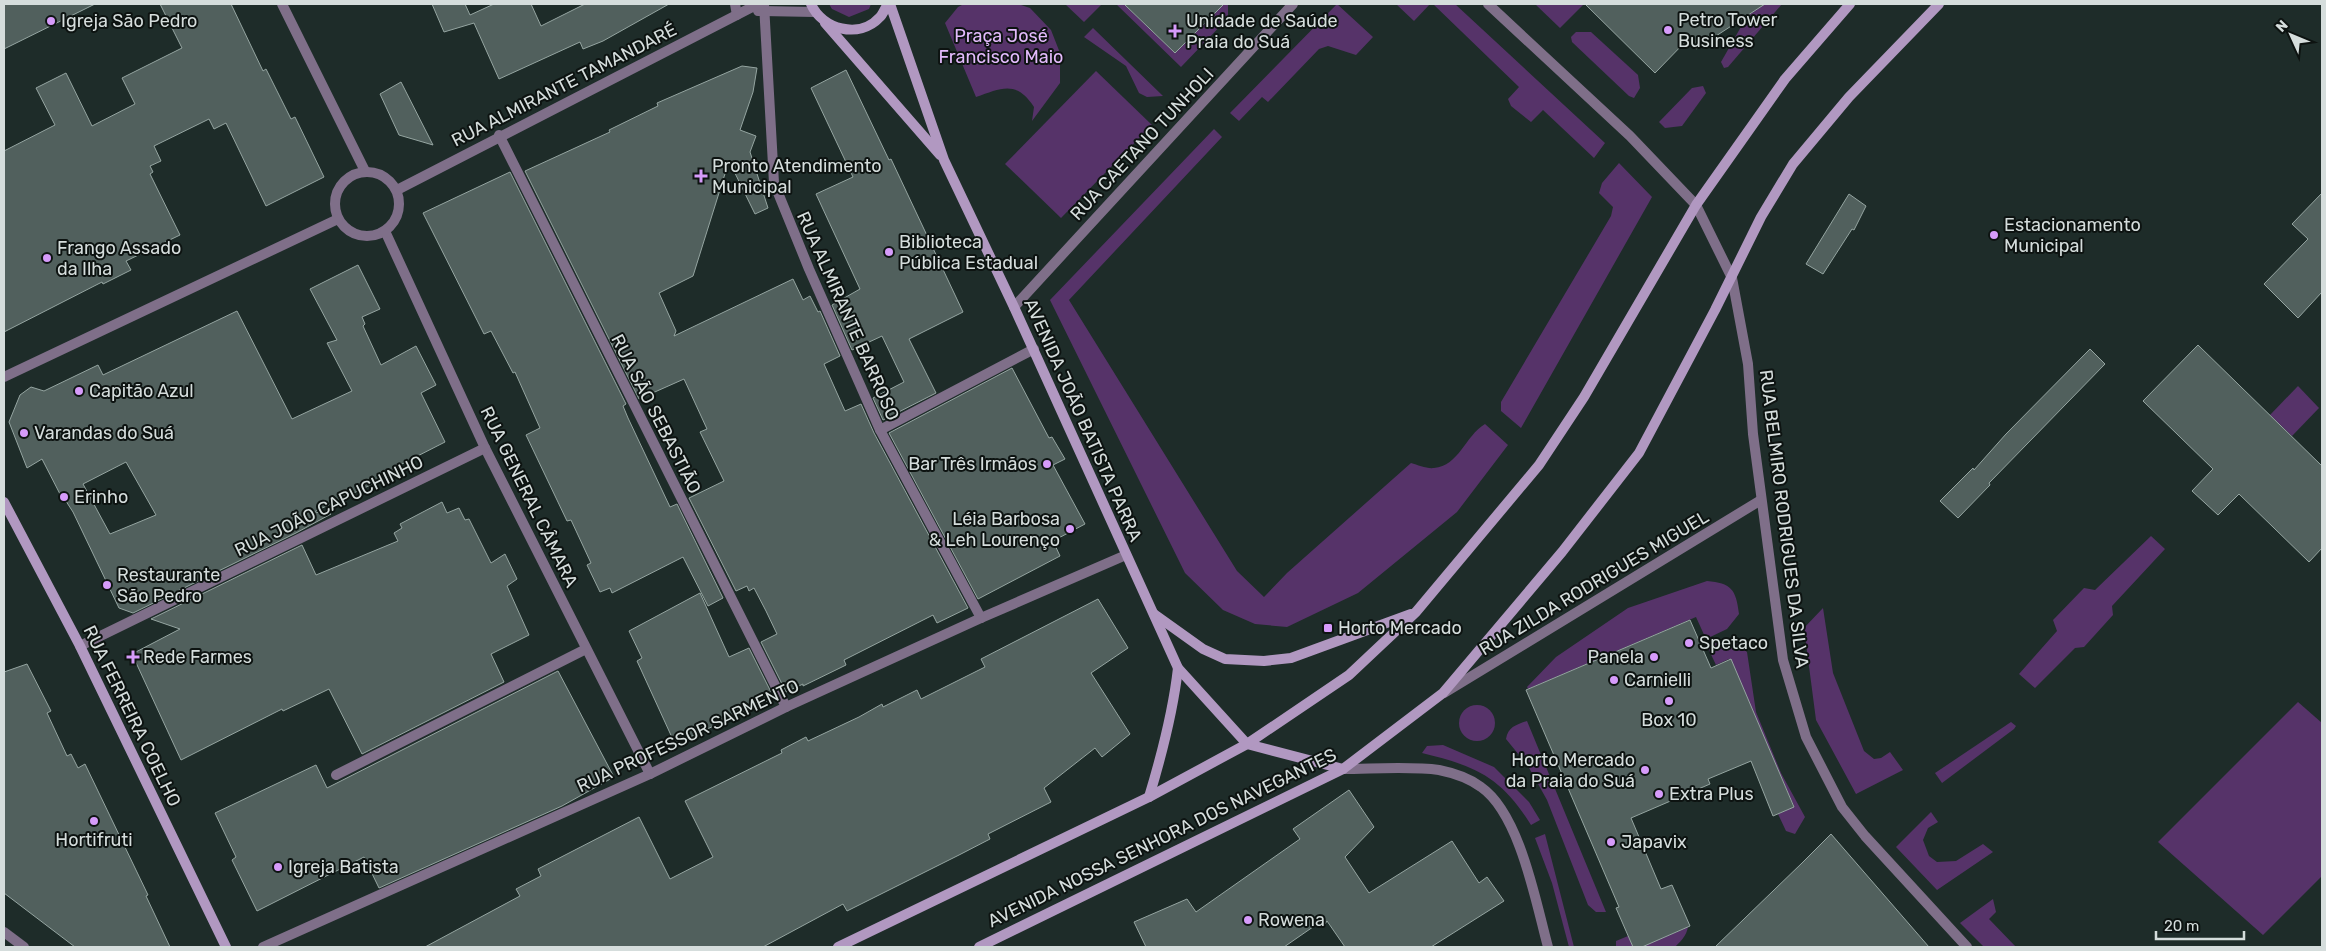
<svg xmlns="http://www.w3.org/2000/svg" width="2326" height="951" viewBox="0 0 2326 951" font-family="Rubik,sans-serif">
<rect width="100%" height="100%" fill="#1e2c29"/>
<g fill="#563369">
<path d="M 829,4 L 871,4 L 869,9 L 849,17 L 832,9 Z"/>
<path d="M 964,4 L 1018,4 L 1030,8 L 1051,30 L 1060,53 L 1060,83 L 1032,121 L 1034,107 C 1016,80 1002,88 976,97 L 945,23 L 958,7 Z"/>
<path d="M 1065,4 L 1102,4 L 1084,22 Z"/>
<path d="M 1116,4 L 1132,4 L 1128,8 L 1175,53 L 1224,4 L 1228,4 L 1228,18 L 1181,67 Z"/>
<path d="M 1337,4 L 1373,37 L 1356,55 L 1328,46 L 1319,49 L 1268,102 L 1262,97 L 1239,121 L 1230,113 Z"/>
<path d="M 1396,4 L 1430,4 L 1414,21 Z"/>
<path d="M 1433,4 L 1455,4 L 1605,143 L 1594,158 L 1543,110 L 1531,122 L 1511,106 L 1508,99 L 1519,87 Z"/>
<path d="M 1535,4 L 1584,4 L 1560,28 Z"/>
<path d="M 1761,4 L 1782,4 L 1728,67 L 1724,68 L 1721,62 L 1746,18 Z"/>
<path d="M 1093,28 L 1163,96 L 1147,97 L 1139,93 L 1126,66 L 1084,37 Z"/>
<path d="M 1576,32 L 1591,32 L 1638,75 L 1640,88 L 1634,98 L 1629,96 L 1572,42 L 1571,37 Z"/>
<path d="M 1096,71 L 1152,125 L 1061,218 L 1005,164 Z"/>
<path d="M 1703,86 L 1706,93 L 1682,126 L 1665,128 L 1659,122 L 1692,88 Z"/>
<path d="M 1214,129 L 1222,137 L 1069,300 L 1237,571 L 1264,597 L 1287,573 L 1411,463 C 1418,465 1427,469 1434,468 C 1459,466 1465,436 1485,424 L 1508,445 L 1457,512 L 1358,593 L 1287,627 L 1255,624 L 1223,610 L 1185,573 L 1050,300 Z"/>
<path d="M 1619,163 L 1652,197 L 1521,428 L 1501,411 L 1501,402 L 1611,216 L 1613,207 L 1599,193 L 1602,183 Z"/>
<path d="M 2298,386 L 2319,408 L 2292,436 L 2270,415 Z"/>
<path d="M 2151,536 L 2165,549 L 2112,606 L 2113,615 L 2084,647 L 2075,648 L 2035,688 L 2019,674 L 2057,631 L 2053,620 L 2084,588 L 2095,590 Z"/>
<path d="M 1707,581 C 1731,583 1736,589 1739,614 L 1727,629 L 1706,639 L 1696,617 L 1528,689 L 1527,687 L 1556,657 L 1628,608 Z"/>
<path d="M 1823,608 L 1833,673 L 1864,751 L 1874,759 L 1881,758 L 1890,752 L 1903,770 L 1856,794 L 1816,720 L 1804,628 Z"/>
<path d="M 1722,641 L 1734,641 L 1747,652 L 1756,712 L 1781,773 L 1805,817 L 1795,834 L 1786,831 L 1778,814 L 1794,806 L 1729,659 L 1716,665 L 1707,646 Z"/>
<path d="M 2298,702 L 2322,723 L 2322,876 L 2263,935 L 2158,842 Z"/>
<circle cx="1477" cy="723" r="18"/>
<path d="M 1527,721 L 1606,912 L 1596,912 L 1588,905 L 1547,800 L 1528,766 L 1506,739 C 1508,727 1516,725 1527,721 Z"/>
<path d="M 2011,722 L 2016,726 L 2014,729 L 1942,783 L 1935,773 Z"/>
<path d="M 1443,745 L 1494,767 L 1529,802 L 1540,820 L 1531,825 C 1501,777 1476,766 1422,753 L 1427,746 Z"/>
<path d="M 1931,812 L 1938,822 L 1928,828 L 1923,840 L 1929,856 L 1937,862 L 1956,861 L 1983,844 L 1993,852 L 1937,890 L 1896,847 Z"/>
<path d="M 1545,834 L 1574,947 L 1569,947 L 1552,883 L 1535,838 Z"/>
<path d="M 1669,888 L 1688,922 C 1689,933 1682,940 1675,947 L 1640,947 L 1684,929 Z"/>
<path d="M 1993,899 L 1996,912 L 1989,919 L 2016,947 L 1984,947 L 1960,923 Z"/>
<path d="M 1628,936 L 1633,947 L 1616,947 L 1616,941 Z"/>
</g>
<g fill="#51605d" stroke="#95a5a1" fill-rule="evenodd">
<path d="M 4,4 L 95,4 L 4,49 Z"/>
<path d="M 160,4 L 231,4 L 263,71 L 266,69 L 291,119 L 295,117 L 324,177 L 266,206 L 226,123 L 214,129 L 209,119 L 154,146 L 161,161 L 150,166 L 153,172 L 150,174 L 180,235 L 126,261 L 131,270 L 103,284 L 102,282 L 4,332 L 4,151 L 55,125 L 36,88 L 66,73 L 92,126 L 135,104 L 122,78 L 182,48 Z"/>
<path d="M 432,4 L 465,4 L 470,15 L 494,4 L 531,4 L 541,26 L 585,4 L 669,4 L 603,41 L 583,49 L 580,42 L 499,79 L 474,23 L 444,32 Z"/>
<path d="M 1124,4 L 1224,4 L 1175,53 Z"/>
<path d="M 1585,4 L 1765,4 L 1696,49 L 1687,40 L 1655,73 Z"/>
<path d="M 742,66 L 757,68 L 753,92 L 740,130 L 756,136 L 750,152 L 768,208 L 755,214 L 729,161 L 693,276 L 659,293 L 676,331 L 674,336 L 793,279 L 803,300 L 810,296 L 818,312 L 820,311 L 840,356 L 824,364 L 845,411 L 861,404 L 874,433 L 968,608 L 937,623 L 933,615 L 844,660 L 846,665 L 803,686 L 803,684 L 786,692 L 761,642 L 777,634 L 766,611 L 754,588 L 749,591 L 747,586 L 736,591 L 689,498 L 724,481 L 700,432 L 707,429 L 684,379 L 639,399 L 525,171 L 610,132 L 609,130 L 658,106 L 657,103 Z"/>
<path d="M 846,70 L 889,160 L 891,159 L 963,312 L 909,339 L 936,393 L 883,420 L 873,398 L 904,382 L 882,336 L 852,350 L 832,305 L 860,289 L 816,194 L 853,177 L 811,88 Z"/>
<path d="M 401,82 L 433,145 L 399,135 L 380,94 Z"/>
<path d="M 510,172 L 626,404 L 623,406 L 628,418 L 670,507 L 677,504 L 723,598 L 708,606 L 683,557 L 612,593 L 610,588 L 600,592 L 587,565 L 591,563 L 571,520 L 567,521 L 526,435 L 540,428 L 515,372 L 513,373 L 491,331 L 484,334 L 423,213 Z"/>
<path d="M 2322,193 L 2322,292 L 2298,318 L 2264,284 L 2308,239 L 2292,224 Z"/>
<path d="M 1849,194 L 1866,206 L 1854,230 L 1852,229 L 1823,274 L 1806,264 Z"/>
<path d="M 358,265 L 380,309 L 362,317 L 365,324 L 363,326 L 381,365 L 416,346 L 436,385 L 421,393 L 445,442 L 396,467 L 385,478 L 314,512 L 331,514 L 296,533 L 133,613 L 119,608 L 73,512 L 62,495 L 61,496 L 42,459 L 27,468 L 9,422 L 20,395 L 31,387 L 44,391 L 98,365 L 103,375 L 237,311 L 292,419 L 352,391 L 327,343 L 337,340 L 310,289 ZM 126,462 L 156,515 L 110,534 L 83,484 Z"/>
<path d="M 2198,345 L 2322,466 L 2322,548 L 2309,562 L 2239,494 L 2218,515 L 2192,491 L 2213,469 L 2143,401 Z"/>
<path d="M 2090,349 L 2105,364 L 1989,483 L 1990,485 L 1958,518 L 1940,501 L 1973,468 L 1974,470 L 2006,434 Z"/>
<path d="M 1012,368 L 1049,438 L 1052,437 L 1065,459 L 1053,465 L 1085,524 L 1053,541 L 1060,556 L 978,599 L 889,433 Z"/>
<path d="M 442,502 L 447,513 L 459,508 L 465,520 L 469,519 L 491,563 L 505,554 L 517,579 L 507,586 L 529,635 L 491,654 L 504,682 L 362,754 L 329,689 L 283,711 L 282,709 L 181,760 L 132,654 L 180,629 L 151,619 L 302,545 L 316,575 L 398,541 L 394,533 L 402,528 L 400,524 Z"/>
<path d="M 700,593 L 729,657 L 749,648 L 774,698 L 675,744 L 637,661 L 642,658 L 629,631 Z"/>
<path d="M 1098,599 L 1128,648 L 1091,673 L 1130,734 L 1102,757 L 1095,748 L 1044,788 L 1051,802 L 988,834 L 990,839 L 959,855 L 847,911 L 843,904 L 763,947 L 425,947 L 520,896 L 516,889 L 541,876 L 538,869 L 639,817 L 670,879 L 713,857 L 685,801 L 782,753 L 781,750 L 806,737 L 808,741 L 859,717 L 882,704 L 883,707 L 917,690 L 921,699 L 985,667 L 981,659 Z"/>
<path d="M 1690,620 L 1711,668 L 1731,659 L 1794,807 L 1773,816 L 1751,761 L 1708,779 L 1710,784 L 1631,818 L 1661,889 L 1672,885 L 1690,926 L 1642,947 L 1633,947 L 1616,908 L 1619,907 L 1526,690 Z"/>
<path d="M 27,664 L 51,711 L 47,713 L 67,756 L 71,754 L 78,768 L 85,764 L 148,895 L 146,896 L 170,947 L 75,947 L 4,893 L 4,672 Z"/>
<path d="M 558,671 L 614,777 L 562,806 L 379,888 L 364,857 L 257,911 L 232,860 L 236,857 L 215,813 L 316,765 L 327,788 Z"/>
<path d="M 1349,790 L 1374,827 L 1345,857 L 1369,893 L 1452,841 L 1479,883 L 1487,877 L 1504,901 L 1431,947 L 1345,947 L 1327,921 L 1325,924 L 1323,920 L 1284,947 L 1146,947 L 1134,922 L 1187,899 L 1196,912 L 1300,839 L 1293,829 Z"/>
<path d="M 1831,834 L 1929,947 L 1715,947 L 1802,863 Z"/>
</g>
<g fill="none" stroke-linecap="round" stroke-linejoin="round">
<g stroke="#7f6f89" stroke-width="10">
<path d="M 282,4 L 365,171"/>
<path d="M 735,4 L 737,15"/>
<path d="M 764,4 L 774,183 L 809,269 L 880,430 L 981,618"/>
<path d="M 1488,4 L 1630,136 L 1696,205 L 1732,278 L 1748,364 L 1753,434 L 1783,660 L 1806,737 L 1842,807 L 1865,836 L 1967,947"/>
<path d="M 758,11 L 815,12"/>
<path d="M 499,135 L 786,707"/>
<circle cx="367" cy="204" r="32"/>
<path d="M 397,190 L 758,4"/>
<path d="M 385,231 L 485,448 L 650,774"/>
<path d="M 1014,307 L 1293,4"/>
<path d="M 4,377 L 338,219"/>
<path d="M 880,430 L 1034,349"/>
<path d="M 80,646 L 485,448"/>
<path d="M 1444,693 L 1761,500"/>
<path d="M 1343,769 C 1371,769 1411,766 1439,770 C 1454,773 1469,778 1481,787 C 1520,814 1536,903 1548,947"/>
<path d="M 336,775 L 586,649"/>
<path d="M 263,947 L 650,774 L 786,707 L 981,618 L 1126,555"/>
</g>
<path stroke="#7f6f89" stroke-width="10" d="M 4,932 L 24,947"/>
<g stroke="#b198c1" stroke-width="10">
<path d="M 811,4 C 822,29 859,40 880,17 C 883,14 885,8 888,4"/>
<path d="M 890,4 L 944,160 L 1014,307 L 1178,668 L 1247,744"/>
<path d="M 825,23 L 940,155"/>
<path d="M 4,502 L 80,646 L 226,947"/>
<path d="M 1154,614 L 1203,649 L 1225,659 L 1264,661 L 1291,658 L 1411,614"/>
<path d="M 1247,744 L 1343,769"/>
<path d="M 1149,797 C 1162,754 1173,713 1178,668"/>
<path d="M 838,947 L 1149,797 L 1247,744 L 1349,675 L 1416,612 L 1539,465 L 1584,397 L 1696,205 L 1785,79 L 1850,4"/>
<path d="M 979,947 L 1343,769 L 1443,693 L 1562,552 L 1639,453 L 1715,310 L 1761,217 L 1793,164 L 1849,97 L 1939,4"/>
</g>
</g>
<g fill="#d69bfa" stroke="#0d1311" stroke-width="2">
<circle cx="51" cy="21" r="5"/>
<circle cx="1668" cy="30" r="5"/>
<path d="M1172.5 23.5h5v5h5v5h-5v5h-5v-5h-5v-5h5z"/>
<path d="M698.5 168.5h5v5h5v5h-5v5h-5v-5h-5v-5h5z"/>
<circle cx="1994" cy="235" r="5"/>
<circle cx="889" cy="252" r="5"/>
<circle cx="47" cy="258" r="5"/>
<circle cx="79" cy="391" r="5"/>
<circle cx="24" cy="433" r="5"/>
<circle cx="1047" cy="464" r="5"/>
<circle cx="64" cy="497" r="5"/>
<circle cx="1070" cy="529" r="5"/>
<circle cx="107" cy="585" r="5"/>
<rect x="1323" y="623" width="10" height="10" rx="2.5"/>
<circle cx="1689" cy="643" r="5"/>
<path d="M130.5 649.5h5v5h5v5h-5v5h-5v-5h-5v-5h5z"/>
<circle cx="1654" cy="657" r="5"/>
<circle cx="1614" cy="680" r="5"/>
<circle cx="1669" cy="701" r="5"/>
<circle cx="1645" cy="770" r="5"/>
<circle cx="1659" cy="794" r="5"/>
<circle cx="94" cy="821" r="5"/>
<circle cx="1611" cy="842" r="5"/>
<circle cx="278" cy="867" r="5"/>
<circle cx="1248" cy="920" r="5"/>
</g>
<g text-anchor="middle" stroke-width="4" stroke-linejoin="round" paint-order="stroke">
<g font-size="18" fill="#d5dddc" stroke="#0d1311" text-anchor="start">
<text x="1678" y="26">Petro Tower<tspan x="1678" dy="21">Business</tspan></text>
<text x="61" y="27">Igreja São Pedro</text>
<text x="1186" y="27">Unidade de Saúde<tspan x="1186" dy="21">Praia do Suá</tspan></text>
<text x="712" y="172">Pronto Atendimento<tspan x="712" dy="21">Municipal</tspan></text>
<text x="2004" y="231">Estacionamento<tspan x="2004" dy="21">Municipal</tspan></text>
<text x="899" y="248">Biblioteca<tspan x="899" dy="21">Pública Estadual</tspan></text>
<text x="57" y="254">Frango Assado<tspan x="57" dy="21">da Ilha</tspan></text>
<text x="89" y="397">Capitão Azul</text>
<text x="34" y="439">Varandas do Suá</text>
<text x="1037" y="470" text-anchor="end">Bar Três Irmãos</text>
<text x="74" y="503">Erinho</text>
<text x="1060" y="525" text-anchor="end">Léia Barbosa<tspan x="1060" dy="21">&amp; Leh Lourenço</tspan></text>
<text x="117" y="581">Restaurante<tspan x="117" dy="21">São Pedro</tspan></text>
<text x="1338" y="634">Horto Mercado</text>
<text x="1699" y="649">Spetaco</text>
<text x="143" y="663">Rede Farmes</text>
<text x="1644" y="663" text-anchor="end">Panela</text>
<text x="1624" y="686">Carnielli</text>
<text x="1669" y="726" text-anchor="middle">Box 10</text>
<text x="1635" y="766" text-anchor="end">Horto Mercado<tspan x="1635" dy="21">da Praia do Suá</tspan></text>
<text x="1669" y="800">Extra Plus</text>
<text x="94" y="846" text-anchor="middle">Hortifruti</text>
<text x="1621" y="848">Japavix</text>
<text x="288" y="873">Igreja Batista</text>
<text x="1258" y="926">Rowena</text>
</g>
<g font-size="18" fill="#e3bafc" stroke="#0d1311">
<text x="1001" y="42">Praça José<tspan x="1001" dy="21">Francisco Maio</tspan></text>
</g>
<g font-size="18" fill="#d5dddc" stroke="#0d1311">
<text transform="translate(564 85) rotate(-27)" y="6">RUA ALMIRANTE TAMANDARÉ</text>
<text transform="translate(1142 144) rotate(-47)" y="6">RUA CAETANO TUNHOLI</text>
<text transform="translate(848 316) rotate(66)" y="6">RUA ALMIRANTE BARROSO</text>
<text transform="translate(656 414) rotate(63)" y="6">RUA SÃO SEBASTIÃO</text>
<text transform="translate(1083 420) rotate(66)" y="6">AVENIDA JOÃO BATISTA PARRA</text>
<text transform="translate(529 497) rotate(64)" y="6">RUA GENERAL CÂMARA</text>
<text transform="translate(329 506) rotate(-26)" y="6">RUA JOÃO CAPUCHINHO</text>
<text transform="translate(1784 519) rotate(83)" y="6">RUA BELMIRO RODRIGUES DA SILVA</text>
<text transform="translate(1594 583) rotate(-31)" y="6">RUA ZILDA RODRIGUES MIGUEL</text>
<text transform="translate(132 716) rotate(64)" y="6">RUA FERREIRA COELHO</text>
<text transform="translate(688 736) rotate(-25)" y="6">RUA PROFESSOR SARMENTO</text>
<text transform="translate(1162 838) rotate(-26)" y="6">AVENIDA NOSSA SENHORA DOS NAVEGANTES</text>
</g>
</g>
<rect width="2326" height="951" fill="none" stroke="#d5dddc" stroke-width="10"/>
<g transform="translate(2291 35) rotate(314)" stroke="#0d1311" stroke-width="4" paint-order="stroke">
<path d="M0-4L9 19L0 12L-9 19Z" fill="#d5dddc"/>
<text y="-8" font-size="14" font-weight="bold" text-anchor="middle" fill="#d5dddc">N</text>
</g>
<path d="M2156 931v8h88v-8" fill="none" stroke="#d5dddc" stroke-width="2.5"/>
<text x="2164" y="931" font-size="15" fill="#d5dddc" stroke="#0d1311" stroke-width="4" paint-order="stroke">20 m</text>
</svg>
